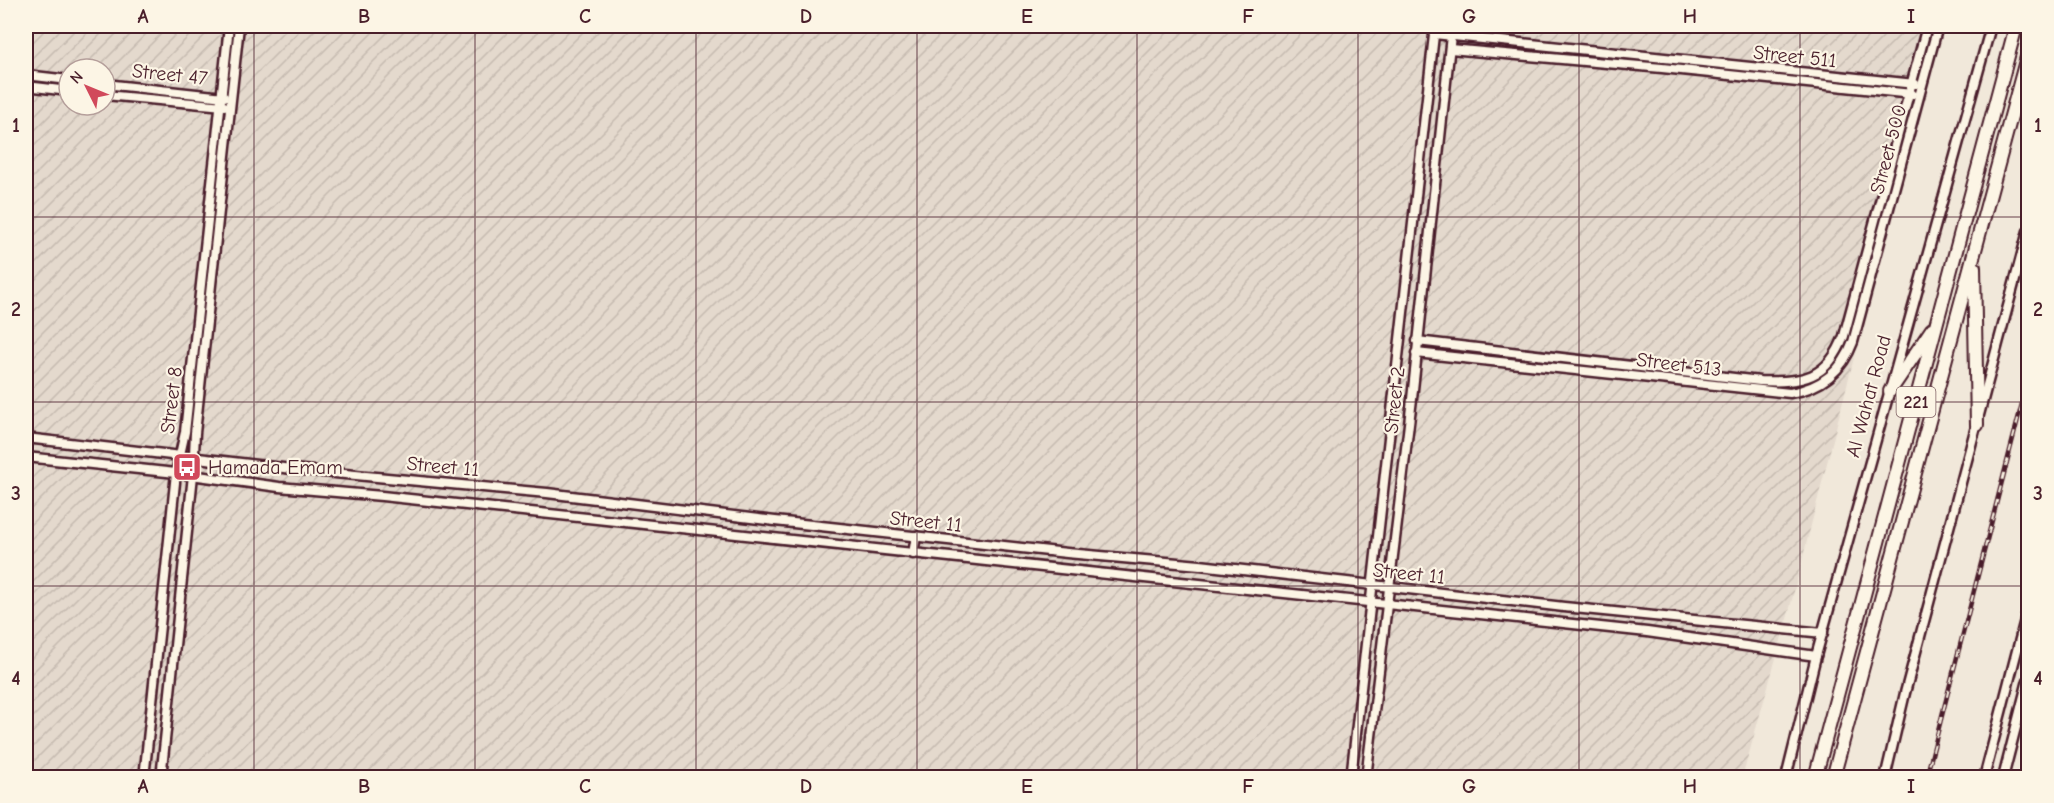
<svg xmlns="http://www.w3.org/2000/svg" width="2054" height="803" viewBox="0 0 2054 803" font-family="'Comic Neue',sans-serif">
<defs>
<pattern id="industrial-furrows" width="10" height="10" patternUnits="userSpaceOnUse" patternTransform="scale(1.5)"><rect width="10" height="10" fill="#e4d9cd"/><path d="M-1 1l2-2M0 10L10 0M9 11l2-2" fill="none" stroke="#c5bab0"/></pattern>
</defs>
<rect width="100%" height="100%" fill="#f1e8da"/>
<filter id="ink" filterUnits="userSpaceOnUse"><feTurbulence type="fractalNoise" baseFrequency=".0167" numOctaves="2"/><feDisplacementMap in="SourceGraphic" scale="12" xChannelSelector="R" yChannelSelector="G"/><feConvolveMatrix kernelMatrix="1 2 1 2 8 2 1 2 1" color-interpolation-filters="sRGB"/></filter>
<g filter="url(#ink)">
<path fill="url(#industrial-furrows)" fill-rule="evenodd" d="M 26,26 L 1939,26 L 1787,619 L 1742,778 L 26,777 ZM 69,69 L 105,69 L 105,105 L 69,105 Z"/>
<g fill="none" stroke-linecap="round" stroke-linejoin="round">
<g stroke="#4a1f2b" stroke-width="13">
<g id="minor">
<path d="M 1434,34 L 1915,84"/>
<path d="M 1450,49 L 1662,68 L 1912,94"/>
<path d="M 26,75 L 69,80"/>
<path d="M 105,84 L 224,97"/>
<path d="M 26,86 L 69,91"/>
<path d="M 105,95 L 224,106"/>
<path d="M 1417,341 L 1760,381 C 1802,383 1828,379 1844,336 L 1927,26"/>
<path d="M 1416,353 L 1790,393 C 1821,388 1842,372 1853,342 L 1938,26"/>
<path d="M 26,438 L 292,469 L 547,493 L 775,521 L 1067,553 L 1200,565 L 1564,607 L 1823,633"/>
<path d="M 26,457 L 176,473 L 279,487 L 382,496 L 1647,632 L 1816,656"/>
<path d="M 913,554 L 916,536"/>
<path d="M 144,778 L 176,473 L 185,432 L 229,26"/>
<path d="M 161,778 L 193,475 L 195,433 L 239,26"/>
<path d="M 1351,778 L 1435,26"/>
<path d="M 1366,778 L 1412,399 L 1452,26"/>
<path d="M 1786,778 L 1816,656 L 1991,26"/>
<path d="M 1885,778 L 1905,693 L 2028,231"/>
<path d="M 1984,778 L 2028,608"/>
<path d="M 2003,778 L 2028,680"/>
</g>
</g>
<g stroke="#4a1f2b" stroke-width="16">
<g id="highway">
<path d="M 1974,267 L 1977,425"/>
<path d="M 1890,391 L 1932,329"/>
<path d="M 1815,778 L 2016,26"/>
<path d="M 1833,778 L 2028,53"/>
</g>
</g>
<use href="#minor" stroke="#fcf5e5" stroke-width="8"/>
<use href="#highway" stroke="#fcf5e5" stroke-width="12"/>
<g stroke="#4a1f2b" stroke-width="4.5">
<path id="rail" d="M 1926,778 L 2028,380"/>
</g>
<use href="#rail" stroke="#fcf5e5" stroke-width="2" stroke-dasharray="7" stroke-linecap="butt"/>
</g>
</g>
<path fill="none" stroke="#4a1f2b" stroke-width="1.5" stroke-opacity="0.55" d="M 254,26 L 254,778M 475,26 L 475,778M 696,26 L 696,778M 917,26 L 917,778M 1137,26 L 1137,778M 1358,26 L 1358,778M 1579,26 L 1579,778M 1800,26 L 1800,778M 26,217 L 2028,217M 26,402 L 2028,402M 26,586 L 2028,586"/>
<defs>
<g id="bus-square" transform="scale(1.5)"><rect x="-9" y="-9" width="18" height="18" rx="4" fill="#d1495b" stroke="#fcf5e5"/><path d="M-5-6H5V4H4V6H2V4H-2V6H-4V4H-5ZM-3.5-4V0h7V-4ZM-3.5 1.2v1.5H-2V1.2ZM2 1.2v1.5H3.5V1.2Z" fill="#fff"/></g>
</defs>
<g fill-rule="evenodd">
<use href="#bus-square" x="187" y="467"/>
</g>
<g text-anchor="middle" stroke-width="4.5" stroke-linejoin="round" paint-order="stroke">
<rect fill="#fcf5e5" stroke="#7f5f63" stroke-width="1.5" x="1896.5" y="387" width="39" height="30" rx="4.5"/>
<g font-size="18" font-weight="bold" fill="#4a1f2b">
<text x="1916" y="408">221</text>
</g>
<g font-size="20" fill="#4a1f2b" stroke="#fcf5e5">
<text transform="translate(1795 56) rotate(6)" y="7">Street 511</text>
<text transform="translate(170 74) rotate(6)" y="7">Street 47</text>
<text transform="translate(1888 149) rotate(-75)" y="7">Street 500</text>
<text transform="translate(1679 364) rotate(7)" y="7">Street 513</text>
<text transform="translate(1868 396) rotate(-75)" y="7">Al Wahat Road</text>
<text transform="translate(171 400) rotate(-83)" y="7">Street 8</text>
<text transform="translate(1394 400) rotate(-84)" y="7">Street 2</text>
<text transform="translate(443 466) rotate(5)" y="7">Street 11</text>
<text transform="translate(926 521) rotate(6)" y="7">Street 11</text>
<text transform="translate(1409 573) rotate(6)" y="7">Street 11</text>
</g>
<g font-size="20" fill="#4a1f2b" stroke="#fcf5e5" text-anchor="start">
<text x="208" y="474">Hamada Emam</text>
</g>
</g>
<rect width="2054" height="803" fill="none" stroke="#fcf5e5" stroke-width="66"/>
<g transform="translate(87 87) rotate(313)"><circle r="28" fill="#fcf5e5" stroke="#b59f9b" stroke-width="1.5"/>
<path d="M0-4.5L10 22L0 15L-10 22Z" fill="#d1495b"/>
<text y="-9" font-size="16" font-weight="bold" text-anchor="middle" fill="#4a1f2b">N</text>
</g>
<rect x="33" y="33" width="1988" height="737" fill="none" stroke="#4a1f2b" stroke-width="2"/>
<g font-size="20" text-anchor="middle" font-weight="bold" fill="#4a1f2b">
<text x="143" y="23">A</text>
<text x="364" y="23">B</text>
<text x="585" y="23">C</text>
<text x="806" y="23">D</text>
<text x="1027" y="23">E</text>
<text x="1248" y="23">F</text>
<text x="1469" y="23">G</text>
<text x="1690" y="23">H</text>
<text x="1911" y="23">I</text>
<text x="16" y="132">1</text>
<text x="2038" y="132">1</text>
<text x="16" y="316">2</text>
<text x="2038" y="316">2</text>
<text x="16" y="500">3</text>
<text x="2038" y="500">3</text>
<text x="16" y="685">4</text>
<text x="2038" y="685">4</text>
<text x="143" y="793">A</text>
<text x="364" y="793">B</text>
<text x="585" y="793">C</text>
<text x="806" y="793">D</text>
<text x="1027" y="793">E</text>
<text x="1248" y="793">F</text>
<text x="1469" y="793">G</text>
<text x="1690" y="793">H</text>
<text x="1911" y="793">I</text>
</g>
</svg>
